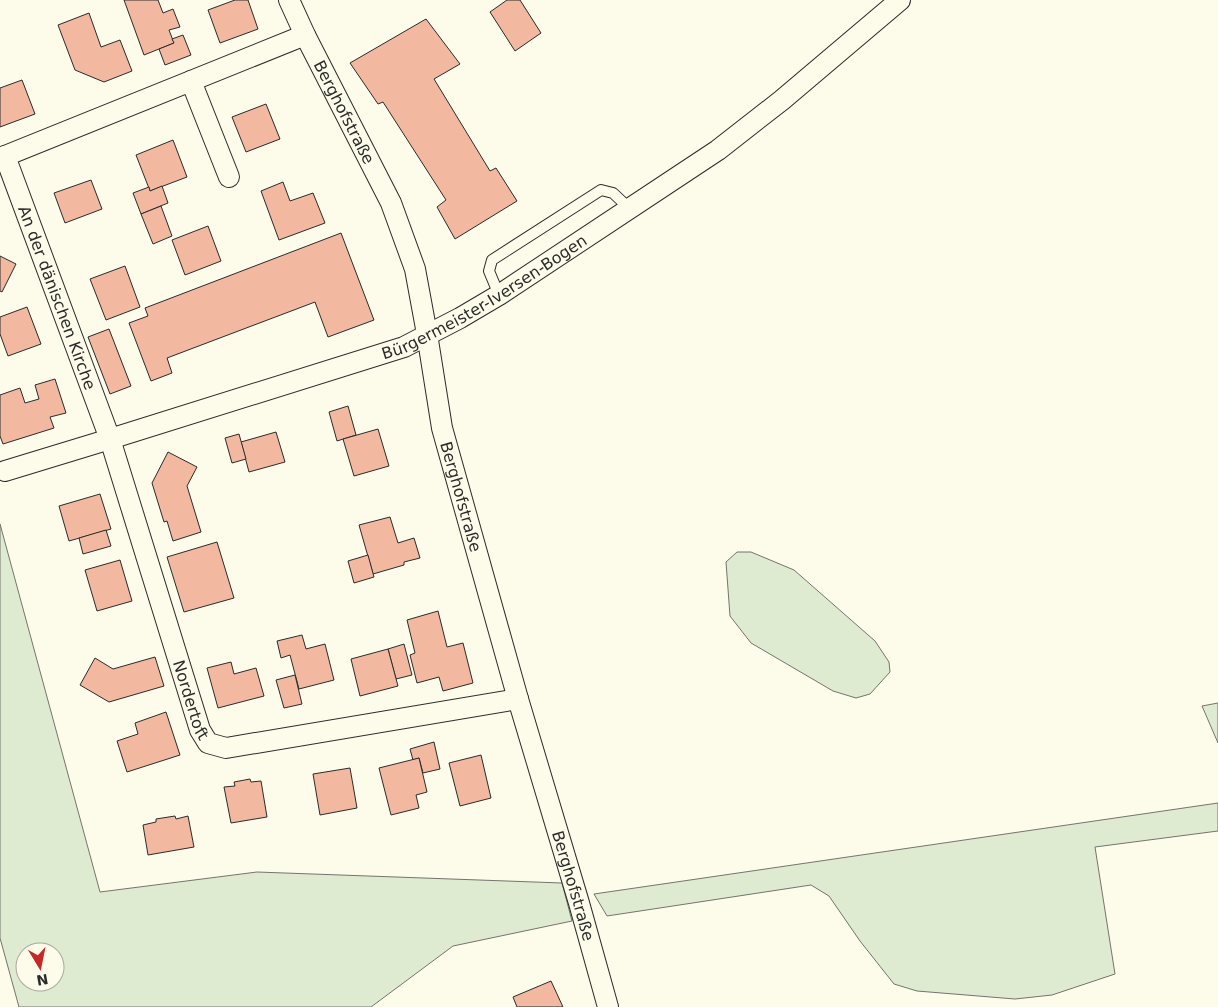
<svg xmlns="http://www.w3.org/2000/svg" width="1218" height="1007" viewBox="0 0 1218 1007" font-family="'DejaVu Sans',sans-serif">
<rect width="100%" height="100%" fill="#fdfbea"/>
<g fill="#deebd1" stroke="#74746e" fill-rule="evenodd">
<path d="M 0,524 L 100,892 L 257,872 L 562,883 L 572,921 L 453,946 L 371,1007 L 19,1007 L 0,938 ZM 25,952 L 55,952 L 55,982 L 25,982 Z"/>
<path d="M 737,552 L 751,552 L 794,570 L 875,641 L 889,662 L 890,672 L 870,694 L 856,698 L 833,691 L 751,643 L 730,616 L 726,562 Z"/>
<path d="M 1218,703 L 1218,743 L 1202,706 Z"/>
<path d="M 1218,803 L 1218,831 L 1095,847 L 1115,974 L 1052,995 L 1015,999 L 917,991 L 894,984 L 860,941 L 829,896 L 811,885 L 607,916 L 594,894 Z"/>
</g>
<g fill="#f2b8a0" stroke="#2b2b2b">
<path d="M 124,0 L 158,0 L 163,13 L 173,9 L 180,27 L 169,30 L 174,43 L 144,55 Z"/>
<path d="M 235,0 L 248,0 L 258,29 L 220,43 L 208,10 Z"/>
<path d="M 507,0 L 520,0 L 541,33 L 515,51 L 490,12 Z"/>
<path d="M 89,13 L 101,47 L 120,40 L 132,71 L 104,82 L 75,70 L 58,25 Z"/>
<path d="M 426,19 L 460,64 L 434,79 L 490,171 L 496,168 L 517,201 L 455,239 L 437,207 L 446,200 L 383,102 L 378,104 L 350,63 Z"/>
<path d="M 183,35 L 191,55 L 165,65 L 159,49 L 174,43 L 172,39 Z"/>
<path d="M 22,80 L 35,114 L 0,127 L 0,88 Z"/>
<path d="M 266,104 L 280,139 L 246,152 L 232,117 Z"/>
<path d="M 173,140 L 187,177 L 150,191 L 136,155 Z"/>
<path d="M 91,180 L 102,209 L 65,223 L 54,193 Z"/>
<path d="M 283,182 L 290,201 L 313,193 L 325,223 L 279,240 L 261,191 Z"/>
<path d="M 162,186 L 168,203 L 141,214 L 133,193 L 149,187 L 150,191 Z"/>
<path d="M 161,206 L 172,236 L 153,244 L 141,214 Z"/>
<path d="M 208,226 L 221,261 L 185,275 L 172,240 Z"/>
<path d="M 341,233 L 374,320 L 328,337 L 315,302 L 167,358 L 172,373 L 151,381 L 129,323 L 148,316 L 145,308 Z"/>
<path d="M 0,256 L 16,264 L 2,292 L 0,291 Z"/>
<path d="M 125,266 L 140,307 L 106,320 L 90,279 Z"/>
<path d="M 27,307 L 41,344 L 8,356 L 0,334 L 0,317 Z"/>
<path d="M 109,329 L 131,386 L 110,394 L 88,337 Z"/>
<path d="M 55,379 L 66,413 L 50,417 L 54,428 L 3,444 L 0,436 L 0,395 L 20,388 L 25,403 L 39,399 L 35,385 Z"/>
<path d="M 348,406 L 356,435 L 337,441 L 329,412 Z"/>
<path d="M 378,429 L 389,466 L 354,476 L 343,439 Z"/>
<path d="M 276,432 L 285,462 L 249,472 L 241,442 Z"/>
<path d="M 239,434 L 246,459 L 232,463 L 225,438 Z"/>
<path d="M 168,452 L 197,467 L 187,486 L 201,532 L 173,541 L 167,521 L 164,522 L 152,483 Z"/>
<path d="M 100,494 L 111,529 L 69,541 L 59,506 Z"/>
<path d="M 390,517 L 398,543 L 414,538 L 420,558 L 404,562 L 404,565 L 373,574 L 359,525 Z"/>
<path d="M 106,530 L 111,546 L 83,554 L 79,538 Z"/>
<path d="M 217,542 L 234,598 L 184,612 L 167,557 Z"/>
<path d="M 368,555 L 374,577 L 354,583 L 348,561 Z"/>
<path d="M 120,560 L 132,601 L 97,611 L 85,570 Z"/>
<path d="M 438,611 L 447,647 L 463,643 L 473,683 L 443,691 L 439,677 L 417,683 L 410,655 L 415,653 L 407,620 Z"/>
<path d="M 302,635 L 306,649 L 325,644 L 334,680 L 299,689 L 290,655 L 281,658 L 277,641 Z"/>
<path d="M 404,644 L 412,675 L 396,679 L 388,649 Z"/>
<path d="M 388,649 L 398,686 L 360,696 L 351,659 Z"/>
<path d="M 155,657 L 164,686 L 109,702 L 80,685 L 95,658 L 113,669 Z"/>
<path d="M 231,662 L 234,674 L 256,668 L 264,696 L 218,708 L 207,668 Z"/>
<path d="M 295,675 L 302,704 L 284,708 L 276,680 Z"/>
<path d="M 166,712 L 180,755 L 127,772 L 117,741 L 138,734 L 135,723 Z"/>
<path d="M 434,742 L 440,769 L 423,773 L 419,758 L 413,760 L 410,749 Z"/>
<path d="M 481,755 L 491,798 L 460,806 L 449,763 Z"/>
<path d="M 419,758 L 427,792 L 416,795 L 419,808 L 391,815 L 379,768 Z"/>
<path d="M 350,768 L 357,808 L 320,815 L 313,774 Z"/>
<path d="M 250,779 L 251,782 L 261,781 L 267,817 L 231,823 L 224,787 L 235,786 L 234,782 Z"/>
<path d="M 175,816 L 176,819 L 188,816 L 194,847 L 148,855 L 143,825 L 156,822 L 156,819 Z"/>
<path d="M 551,981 L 563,1007 L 517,1007 L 513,997 Z"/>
</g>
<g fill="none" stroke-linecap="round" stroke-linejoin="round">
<g stroke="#2b2b2b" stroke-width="12">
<path id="service" d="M 499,295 L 489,271 L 492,260 L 601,190 L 613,193 L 630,209"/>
</g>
<g stroke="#2b2b2b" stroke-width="22">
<g id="minor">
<path id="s1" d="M 289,0 L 305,35 L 391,203 L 415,269 L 427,334 L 442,428 L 518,699 L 579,903 L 608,1007"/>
<path d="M 191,81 L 229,177"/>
<path id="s2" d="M 5,156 L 110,439 L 200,730 L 208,743 L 226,748 L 518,699"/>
<path d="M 0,158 L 305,35"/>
<path id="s3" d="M 5,471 L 110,439 L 404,347 L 460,318 L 499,295 L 718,150 L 782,100 L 900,0"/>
</g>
</g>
<use href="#service" stroke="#fdfbea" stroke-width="10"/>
<use href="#minor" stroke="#fdfbea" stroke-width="20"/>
</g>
<g text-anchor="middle" stroke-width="4" stroke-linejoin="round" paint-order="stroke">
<g font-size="16" fill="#2b2b2b" stroke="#fdfbea">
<text dy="6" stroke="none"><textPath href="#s1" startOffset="125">Berghofstraße</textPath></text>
<text dy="6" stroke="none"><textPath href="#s3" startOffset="512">Bürgermeister-Iversen-Bogen</textPath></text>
<text dy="6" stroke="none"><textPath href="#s2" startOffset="151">An der dänischen Kirche</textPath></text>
<text dy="6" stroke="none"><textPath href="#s1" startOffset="530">Berghofstraße</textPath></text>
<text dy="6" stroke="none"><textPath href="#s2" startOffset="575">Nordertoft</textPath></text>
<text dy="6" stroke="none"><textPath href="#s1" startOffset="935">Berghofstraße</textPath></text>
</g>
</g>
<g transform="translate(40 967) rotate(170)"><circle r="24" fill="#fdfbea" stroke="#a9a89e"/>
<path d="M0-4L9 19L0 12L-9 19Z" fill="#c62828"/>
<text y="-8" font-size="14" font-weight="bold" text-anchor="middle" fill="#2b2b2b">N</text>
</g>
</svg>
